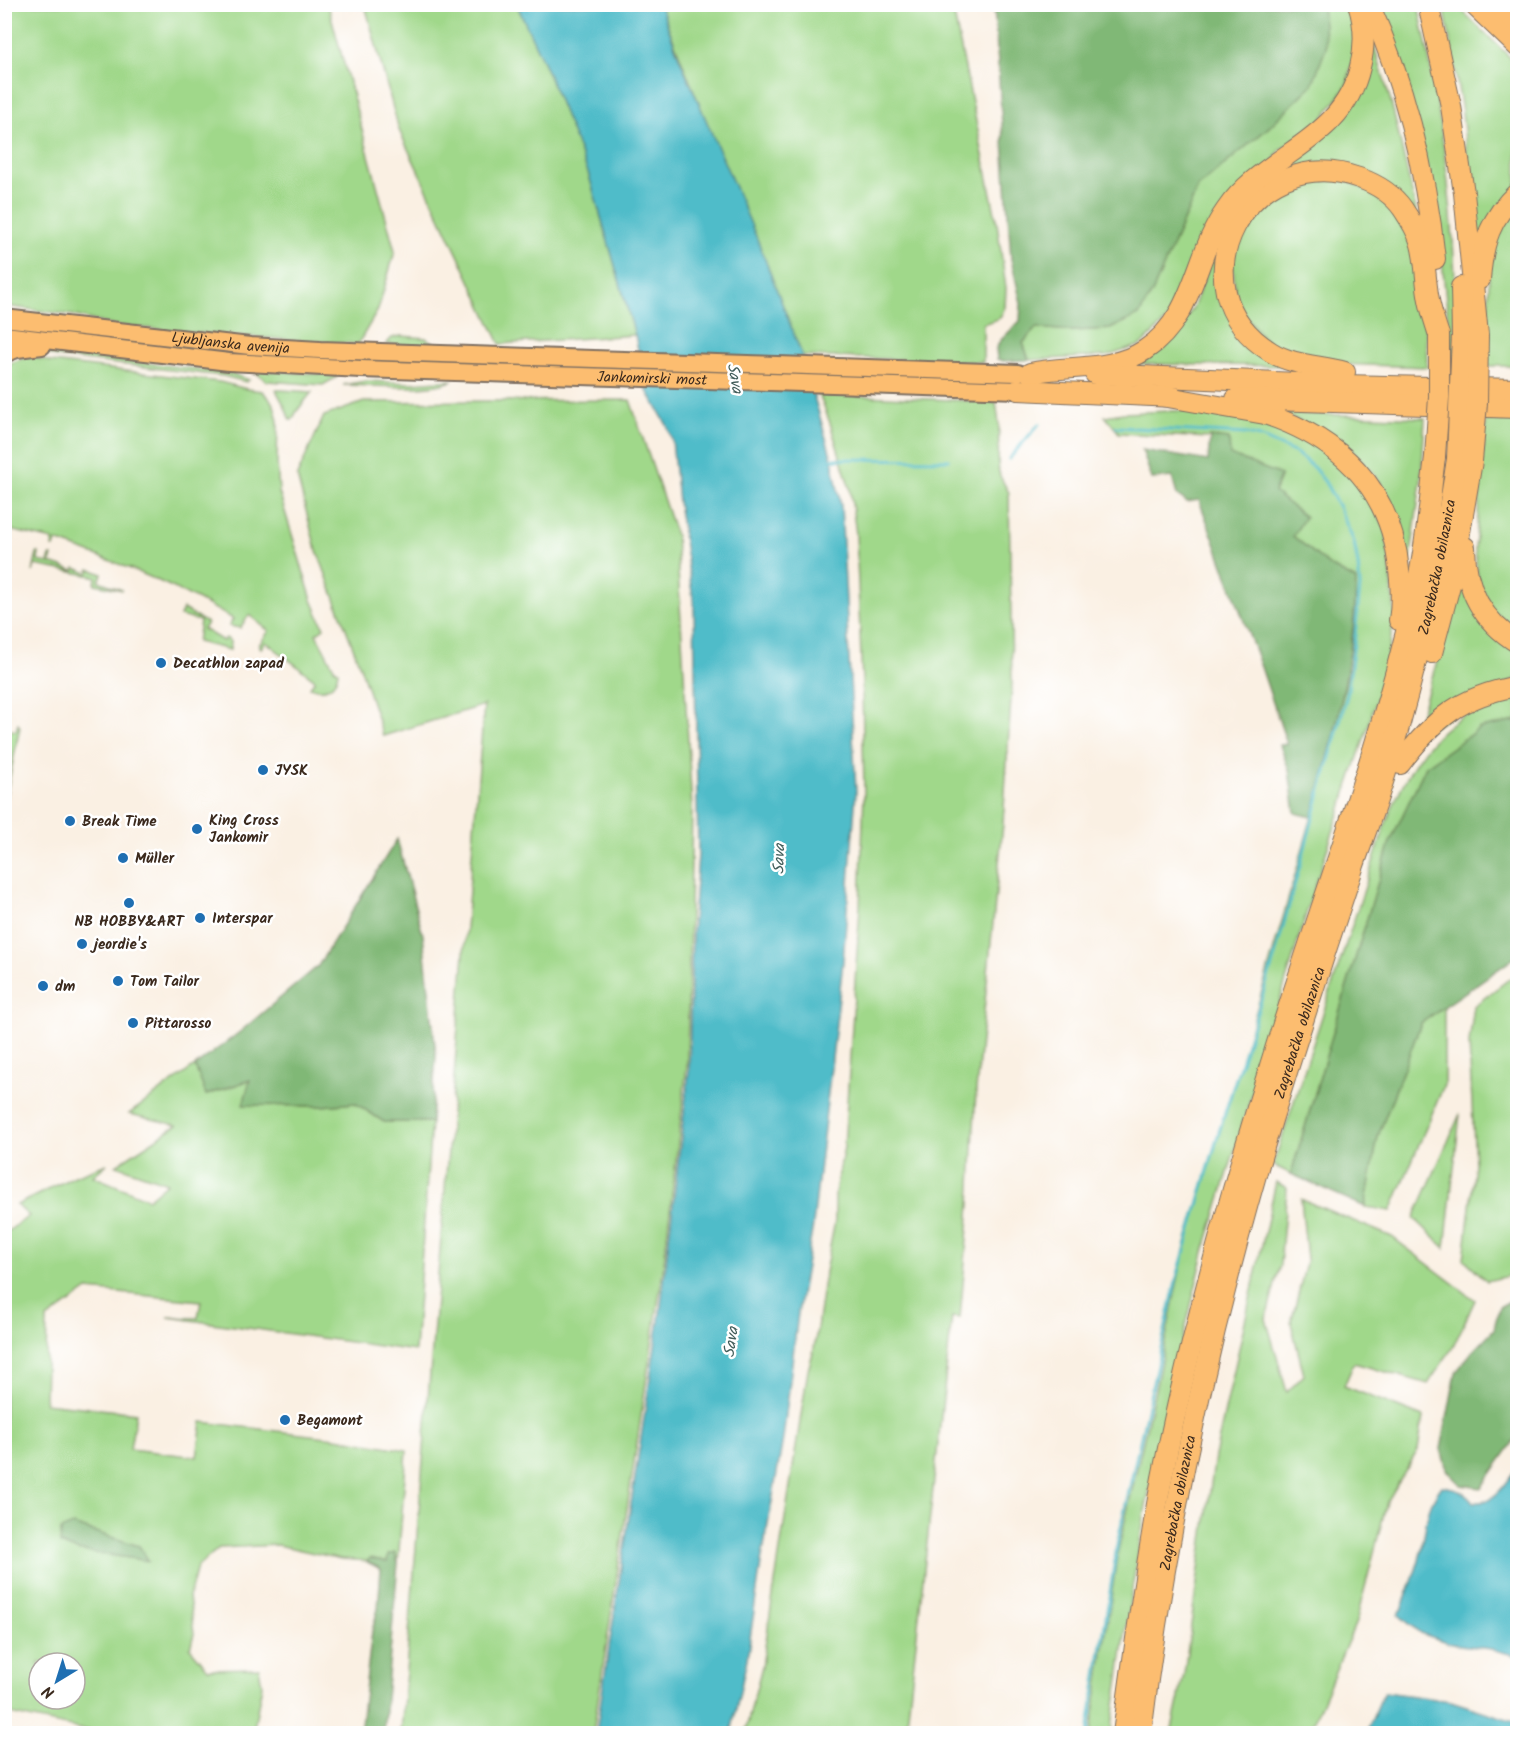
<svg xmlns="http://www.w3.org/2000/svg" width="1522" height="1738" viewBox="0 0 1522 1738" font-family="Kalam,sans-serif">
<rect width="100%" height="100%" fill="#fff"/>
<filter id="ink" filterUnits="userSpaceOnUse"><feTurbulence type="fractalNoise" baseFrequency=".0167" numOctaves="2"/><feDisplacementMap in="SourceGraphic" scale="12" xChannelSelector="R" yChannelSelector="G"/><feConvolveMatrix kernelMatrix="1 2 1 2 8 2 1 2 1" color-interpolation-filters="sRGB"/></filter>
<filter id="wash" filterUnits="userSpaceOnUse"><feTurbulence type="fractalNoise" baseFrequency=".008" numOctaves="4" result="noise"/><feDisplacementMap in="SourceGraphic" scale="24" xChannelSelector="R" yChannelSelector="G"/><feGaussianBlur stdDeviation="1.35" result="paint"/><feColorMatrix in="noise" values="0 0 0 0 0 0 0 0 0 0 0 0 0 0 0 0 0 1.4 0 .05"/><feComposite in="paint" operator="in"/></filter>
<g filter="url(#wash)">
<rect width="100%" height="100%" fill="#faf0e3"/>
<g fill="#a0d88a" stroke="#6e8154" stroke-width="1.5" fill-rule="evenodd">
<path d="M 4,5 L 328,5 L 395,251 L 378,310 L 358,344 L 223,335 L 111,325 L 72,315 L 5,306 Z"/>
<path d="M 365,5 L 517,5 L 545,66 L 588,172 L 635,335 L 500,344 L 399,130 Z"/>
<path d="M 660,5 L 952,5 L 997,223 L 1006,288 L 1005,307 L 1000,318 L 983,324 L 983,362 L 802,356 C 758,237 704,123 660,5 Z"/>
<path d="M 1322,5 L 1351,5 L 1357,42 L 1346,87 L 1322,119 L 1280,150 L 1168,319 L 1141,345 L 1107,356 L 1029,360 L 1023,343 L 1036,328 L 1072,331 L 1110,329 L 1139,315 L 1152,293 L 1198,187 L 1268,128 L 1312,85 Z"/>
<path d="M 1379,5 L 1418,5 C 1438,95 1452,188 1455,281 C 1456,309 1455,339 1455,368 L 1450,367 L 1449,328 L 1438,223 Z"/>
<path d="M 1444,5 L 1456,5 L 1517,64 L 1517,185 L 1477,258 L 1462,111 Z"/>
<path d="M 1371,35 L 1392,106 L 1418,219 L 1355,168 L 1320,164 L 1263,184 L 1218,286 L 1290,366 L 1140,364 L 1153,356 L 1176,334 L 1186,319 L 1194,306 L 1218,240 L 1245,197 L 1316,145 Z"/>
<path d="M 1342,178 L 1384,199 L 1412,235 L 1425,304 L 1427,367 L 1333,364 L 1269,345 L 1236,303 L 1232,252 L 1253,208 L 1280,187 Z"/>
<path d="M 1517,204 L 1517,366 L 1487,366 L 1489,274 L 1498,231 Z"/>
<path d="M 401,336 L 426,338 L 434,343 L 435,348 L 386,344 L 392,338 Z"/>
<path d="M 37,350 L 231,373 L 249,380 L 246,382 L 223,376 L 56,357 Z"/>
<path d="M 29,356 L 51,362 L 220,382 L 247,389 L 262,391 L 270,399 L 275,408 L 278,421 L 277,461 L 279,492 L 312,600 L 324,628 L 316,634 L 334,668 L 338,671 C 337,687 324,693 310,687 L 315,680 L 266,642 L 261,648 L 259,645 L 269,631 L 249,615 L 240,628 L 229,626 L 233,619 C 177,586 118,562 56,541 L 54,547 L 52,547 L 53,540 L 5,529 L 5,365 Z"/>
<path d="M 255,370 L 336,375 L 337,377 L 323,385 L 267,381 L 256,373 Z"/>
<path d="M 453,380 C 431,392 370,385 343,385 L 366,381 L 411,383 Z"/>
<path d="M 276,390 L 281,390 L 312,392 L 297,411 L 292,420 L 290,420 L 285,407 Z"/>
<path d="M 819,394 L 996,402 L 999,423 L 998,468 L 1000,476 L 1009,493 L 1012,683 L 1003,824 L 976,1090 L 970,1205 L 960,1318 L 952,1317 L 906,1733 L 745,1733 L 762,1666 L 808,1370 L 814,1349 L 825,1272 L 835,1221 L 835,1192 L 844,1147 L 860,907 L 864,792 L 862,683 L 856,534 L 850,489 L 830,423 Z"/>
<path d="M 630,400 L 676,536 L 692,809 L 687,1066 L 663,1271 L 593,1733 L 401,1733 L 484,705 L 383,736 L 361,669 L 315,545 L 297,476 L 324,416 L 364,402 Z"/>
<path d="M 1195,410 L 1225,413 L 1299,433 L 1354,473 L 1386,529 L 1395,615 L 1385,670 L 1368,727 L 1310,901 L 1204,1252 L 1175,1371 L 1146,1506 L 1130,1601 L 1111,1733 L 1091,1734 L 1118,1551 L 1156,1385 L 1185,1246 L 1253,1022 L 1327,764 L 1350,665 L 1355,616 L 1356,580 L 1330,566 L 1293,536 L 1274,492 L 1280,475 L 1229,455 L 1228,439 L 1119,433 L 1105,416 L 1123,413 Z"/>
<path d="M 1282,413 L 1425,418 L 1421,481 L 1409,569 C 1403,519 1387,477 1344,445 C 1326,432 1302,423 1282,413 Z"/>
<path d="M 1486,420 L 1517,421 L 1517,633 L 1493,611 L 1478,581 L 1475,549 Z"/>
<path d="M 37,553 L 39,553 L 38,561 L 48,563 L 50,556 L 52,556 L 50,563 L 74,571 L 75,568 L 88,573 L 90,569 L 102,574 L 99,581 L 122,590 L 95,584 L 96,577 L 93,576 L 35,565 L 33,572 Z"/>
<path d="M 1461,564 L 1517,649 L 1517,678 L 1413,739 L 1446,632 Z"/>
<path d="M 183,609 L 207,623 L 203,629 L 223,641 L 226,638 L 230,641 L 230,650 L 197,642 L 200,621 L 180,616 Z"/>
<path d="M 1517,694 L 1517,721 L 1480,728 L 1426,766 L 1390,842 L 1291,1174 L 1273,1165 L 1386,823 C 1411,757 1444,710 1517,694 Z"/>
<path d="M 18,724 L 20,727 L 5,801 L 5,776 L 10,763 L 10,757 L 5,747 L 5,729 L 16,731 Z"/>
<path d="M 1517,973 L 1516,1152 L 1518,1166 L 1517,1274 L 1487,1281 L 1464,1259 L 1475,1164 L 1469,1043 L 1474,1006 Z"/>
<path d="M 1444,1007 L 1444,1085 L 1391,1211 L 1365,1207 L 1378,1136 L 1421,1023 Z"/>
<path d="M 195,1066 L 207,1095 L 250,1080 L 244,1105 L 321,1106 L 355,1103 L 384,1122 L 431,1122 L 415,1351 L 168,1317 L 198,1318 L 201,1301 L 88,1290 L 47,1319 L 45,1403 L 136,1413 L 130,1449 L 197,1457 L 202,1422 L 343,1439 L 407,1450 L 398,1563 L 394,1553 L 388,1562 L 371,1558 L 368,1561 L 341,1559 L 278,1545 L 219,1548 L 197,1567 L 189,1597 L 194,1634 L 190,1648 L 208,1669 L 259,1668 L 262,1685 L 253,1733 L 99,1733 L 5,1713 L 4,1234 L 29,1216 L 17,1205 L 77,1175 L 107,1164 L 93,1176 L 148,1199 L 167,1183 L 116,1165 L 177,1125 L 129,1114 ZM 39,1663 L 75,1663 L 75,1699 L 39,1699 Z"/>
<path d="M 1460,1114 L 1445,1248 L 1414,1218 Z"/>
<path d="M 1276,1182 L 1287,1188 L 1280,1265 L 1266,1319 L 1287,1392 L 1304,1375 L 1291,1323 L 1307,1259 L 1301,1199 L 1392,1237 L 1475,1300 L 1453,1347 L 1428,1384 L 1354,1363 L 1344,1386 L 1423,1417 L 1418,1450 L 1387,1502 L 1356,1622 L 1309,1733 L 1171,1733 L 1184,1674 L 1215,1456 Z"/>
</g>
<g fill="#80b876" stroke="#5e714a" stroke-width="1.5">
<path d="M 1322,5 L 1326,48 L 1312,85 L 1268,128 L 1198,187 L 1152,293 L 1139,315 L 1110,329 L 1072,331 L 1036,328 L 1023,343 L 1029,360 L 1003,361 L 997,359 L 996,348 L 1000,341 L 1020,321 L 1021,303 L 1011,259 L 994,5 Z"/>
<path d="M 1210,437 L 1229,439 L 1230,455 L 1281,475 L 1274,492 L 1305,517 L 1293,536 L 1330,566 L 1356,580 C 1354,662 1334,738 1312,817 L 1295,813 L 1289,770 L 1280,745 L 1287,744 L 1261,667 L 1199,500 L 1187,502 L 1177,495 L 1172,477 L 1152,479 L 1142,450 L 1208,461 Z"/>
<path d="M 1517,721 L 1517,956 L 1421,1023 L 1378,1136 L 1365,1207 L 1291,1174 L 1390,842 L 1426,766 L 1480,728 Z"/>
<path d="M 397,839 L 423,935 L 436,1055 L 431,1122 L 384,1122 L 355,1103 L 321,1106 L 243,1105 L 250,1080 L 206,1095 L 195,1066 L 241,1031 L 318,966 Z"/>
<path d="M 1517,1297 L 1517,1437 L 1481,1488 L 1461,1485 L 1447,1470 L 1441,1449 L 1456,1372 L 1472,1352 L 1494,1329 L 1499,1307 Z"/>
<path d="M 73,1525 L 139,1546 L 149,1561 L 75,1550 L 60,1544 L 61,1530 Z"/>
<path d="M 395,1553 L 398,1563 L 383,1733 L 360,1733 L 372,1631 L 378,1609 L 381,1569 L 367,1562 L 370,1558 L 387,1562 L 388,1555 Z"/>
</g>
<g fill="#50bcc9" stroke="#467374" stroke-width="1.5">
<path d="M 517,5 L 660,5 L 679,57 L 756,236 L 802,355 L 832,459 L 841,506 L 856,792 L 843,962 L 813,1225 L 798,1313 L 783,1439 L 761,1563 L 747,1659 L 731,1733 L 596,1733 L 660,1313 L 689,1070 L 692,934 L 698,855 L 694,605 L 678,502 L 672,440 L 667,425 L 646,389 L 635,335 L 588,172 L 545,66 Z"/>
<path d="M 1517,1469 L 1517,1656 L 1491,1649 L 1452,1644 L 1420,1633 L 1399,1615 C 1408,1593 1417,1571 1422,1548 C 1427,1523 1425,1508 1442,1486 C 1456,1488 1464,1490 1473,1502 C 1494,1505 1505,1484 1517,1469 Z"/>
<path d="M 1384,1692 L 1451,1701 L 1517,1722 L 1517,1733 L 1366,1733 Z"/>
</g>
<g fill="none" stroke-linecap="round" stroke-linejoin="round">
<g stroke="#50bcc9" stroke-width="3">
<path d="M 830,459 L 949,460"/>
<path d="M 1009,459 L 1039,424"/>
<path d="M 1088,1734 L 1118,1540 L 1176,1281 L 1219,1132 L 1274,959 L 1305,847 L 1347,695 L 1355,635 L 1360,586 L 1358,565 L 1354,542 L 1340,509 L 1325,482 L 1314,468 L 1296,453 L 1260,437 L 1247,434 L 1116,427"/>
</g>
</g>
</g>
<g filter="url(#ink)">
<g fill="none" stroke-linecap="round" stroke-linejoin="round">
<g stroke="#7e6f63" stroke-width="20">
<g id="major">
<path id="s1" d="M 4,318 L 250,346 L 320,350 L 1018,373"/>
<path id="s2" d="M 4,335 L 229,362 L 361,369 L 1018,390"/>
<path d="M 4,354 L 17,349 L 42,346"/>
</g>
</g>
<g stroke="#7e6f63" stroke-width="22">
<g id="highway">
<path d="M 1369,4 C 1405,84 1426,173 1435,259"/>
<path d="M 1428,4 L 1451,106 L 1464,193 L 1478,335"/>
<path d="M 1473,4 L 1518,47"/>
<path d="M 1497,4 L 1518,24"/>
<path d="M 1480,279 C 1483,242 1490,218 1518,192"/>
<path d="M 1461,287 L 1462,335"/>
<path d="M 1345,372 C 1321,365 1293,366 1271,352 C 1168,288 1250,138 1359,178 C 1376,184 1392,193 1403,209 C 1409,218 1417,231 1420,241 C 1426,259 1425,281 1429,300 C 1431,311 1435,323 1439,335"/>
<path d="M 1030,373 C 1068,365 1112,372 1145,350 C 1196,316 1194,255 1226,210 C 1265,153 1343,142 1360,67 C 1365,47 1365,25 1358,4"/>
<path d="M 1095,374 L 1344,385 L 1518,389"/>
<path d="M 1018,390 L 1174,397"/>
<path d="M 1162,396 L 1265,414 C 1340,439 1391,488 1399,570 C 1401,587 1402,604 1399,620"/>
<path d="M 1236,399 L 1518,408"/>
<path d="M 1465,547 C 1465,588 1482,621 1518,643"/>
<path d="M 1432,653 L 1453,574 L 1472,461"/>
<path d="M 1400,764 C 1434,719 1460,696 1518,686"/>
<path d="M 1123,1734 C 1133,1657 1144,1580 1157,1504 C 1185,1353 1227,1203 1273,1056 C 1322,896 1385,739 1419,575 C 1427,537 1430,496 1435,457"/>
<path id="s3" d="M 1141,1734 C 1166,1525 1212,1321 1272,1120 C 1298,1036 1325,952 1353,868 C 1365,833 1379,798 1389,762 C 1418,662 1442,562 1457,459"/>
</g>
</g>
<use href="#major" stroke="#fcbd6f" stroke-width="16"/>
<use href="#highway" stroke="#fcbd6f" stroke-width="20"/>
<g stroke="#7e6f63" stroke-width="22" stroke-linecap="butt">
<g id="highway-bridge">
<path d="M 1435,457 L 1439,397 L 1439,335"/>
<path d="M 1457,459 L 1462,335"/>
<path d="M 1472,461 L 1477,403 L 1478,335"/>
</g>
</g>
<use href="#highway-bridge" stroke="#fcbd6f" stroke-width="20"/>
</g>
</g>
<g fill="#1f6fb2" stroke="#fff" stroke-width="2">
<circle cx="161" cy="663" r="6"/>
<circle cx="263" cy="770" r="6"/>
<circle cx="70" cy="821" r="6"/>
<circle cx="197" cy="829" r="6"/>
<circle cx="123" cy="858" r="6"/>
<circle cx="129" cy="903" r="6"/>
<circle cx="200" cy="918" r="6"/>
<circle cx="82" cy="944" r="6"/>
<circle cx="118" cy="981" r="6"/>
<circle cx="43" cy="986" r="6"/>
<circle cx="133" cy="1023" r="6"/>
<circle cx="285" cy="1420" r="6"/>
</g>
<g text-anchor="middle" stroke-width="5" stroke-linejoin="round" paint-order="stroke">
<g font-size="15" fill="#3b2a1e" stroke="#fff">
<text dy="5" stroke="none"><textPath href="#s1" startOffset="228">Ljubljanska avenija</textPath></text>
<text dy="5" stroke="none"><textPath href="#s2" startOffset="650">Jankomirski most</textPath></text>
<text dy="5" stroke="none"><textPath href="#s3" startOffset="1206">Zagrebačka obilaznica</textPath></text>
<text dy="5" stroke="none"><textPath href="#s3" startOffset="720">Zagrebačka obilaznica</textPath></text>
<text dy="5" stroke="none"><textPath href="#s3" startOffset="234">Zagrebačka obilaznica</textPath></text>
</g>
<g font-size="15" font-weight="bold" fill="#3b2a1e" stroke="#fff" text-anchor="start">
<text x="173" y="668">Decathlon zapad</text>
<text x="275" y="775">JYSK</text>
<text x="209" y="825">King Cross<tspan x="209" dy="17">Jankomir</tspan></text>
<text x="82" y="826">Break Time</text>
<text x="135" y="863">Müller</text>
<text x="212" y="923">Interspar</text>
<text x="129" y="926" text-anchor="middle">NB HOBBY&amp;ART</text>
<text x="94" y="949">jeordie's</text>
<text x="130" y="986">Tom Tailor</text>
<text x="55" y="991">dm</text>
<text x="145" y="1028">Pittarosso</text>
<text x="297" y="1425">Begamont</text>
</g>
<g font-size="16" font-style="italic" fill="#425d5a" stroke="#fff">
<text transform="translate(736 378) rotate(80)" y="6">Sava</text>
<text transform="translate(778 859) rotate(-88)" y="6">Sava</text>
<text transform="translate(730 1342) rotate(-82)" y="6">Sava</text>
</g>
</g>
<rect width="1522" height="1738" fill="none" stroke="#fff" stroke-width="24"/>
<g transform="translate(57 1681) rotate(218)"><circle r="28" fill="#ffffff" stroke="#b1aaa5" stroke-width="1.5"/>
<path d="M0-4.5L10 22L0 15L-10 22Z" fill="#1f6fb2"/>
<text y="-9" font-size="16" font-weight="bold" text-anchor="middle" fill="#3b2a1e">N</text>
</g>
</svg>
